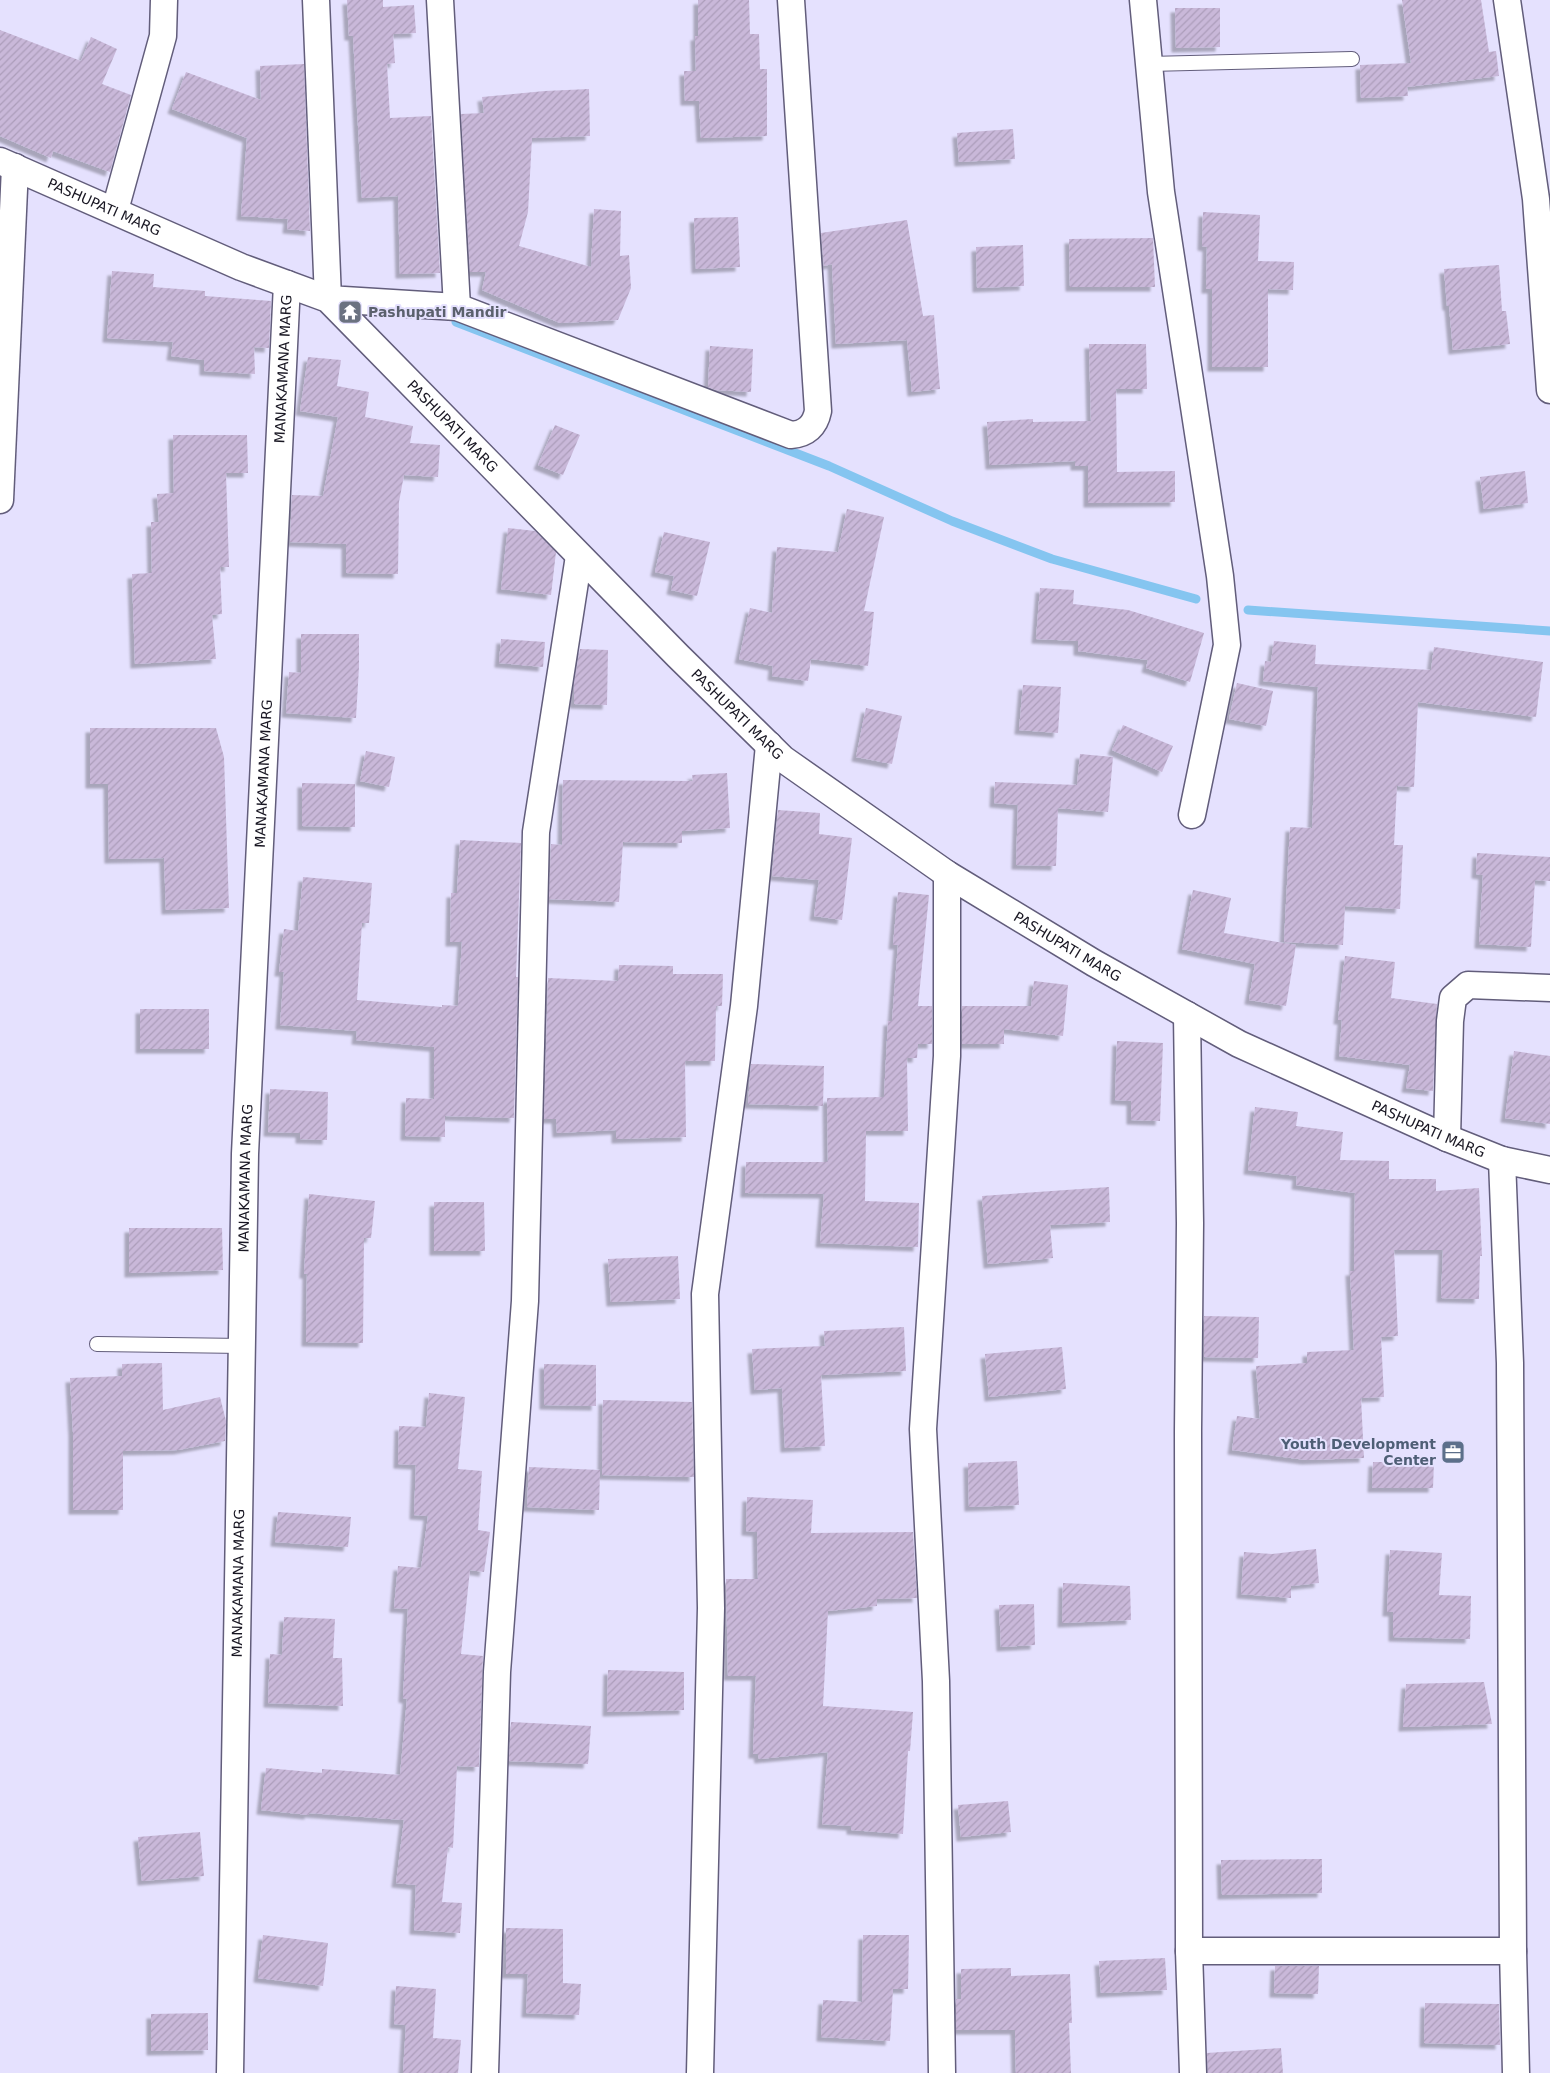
<svg xmlns="http://www.w3.org/2000/svg" width="1550" height="2073" viewBox="0 0 1550 2073" font-family="'DejaVu Sans',sans-serif">
<defs>
<pattern id="building-hatch" width="6" height="6" patternUnits="userSpaceOnUse" patternTransform="scale(1.25)"><rect width="6" height="6" fill="#c9b8d9"/><path d="M-1 1l2-2M0 6l6-6M5 7l2-2" fill="none" stroke="#ac9dba"/></pattern>
<filter id="shadow"><feDropShadow dx="-4.5" dy="4.5" stdDeviation="1" flood-color="#0004"/></filter>
</defs>
<rect width="100%" height="100%" fill="#e5e1fe"/>
<g fill="none" stroke-linecap="round" stroke-linejoin="round">
<g stroke="#85c5f0" stroke-width="9">
<path d="M 456,322 L 829,466 L 952,521 L 1052,559 L 1196,599"/>
<path d="M 1248,610 L 1550,631"/>
</g>
</g>
<g fill="url(#building-hatch)" filter="url(#shadow)">
<path d="M 347,0 L 383,0 L 383,7 L 414,5 L 416,33 L 393,34 L 395,63 L 387,64 L 390,118 L 431,116 L 440,273 L 400,274 L 398,196 L 362,198 L 353,36 L 349,36 Z"/>
<path d="M 698,0 L 749,0 L 750,34 L 759,34 L 760,69 L 767,69 L 767,136 L 701,138 L 699,101 L 685,101 L 684,71 L 696,71 L 695,36 L 698,36 Z"/>
<path d="M 1402,0 L 1481,0 L 1489,52 L 1496,51 L 1499,76 L 1407,87 L 1408,96 L 1361,98 L 1360,65 L 1411,63 Z"/>
<path d="M 1175,8 L 1220,8 L 1220,47 L 1176,48 Z"/>
<path d="M 0,30 L 81,61 L 91,37 L 117,49 L 102,84 L 131,95 L 110,172 L 53,151 L 51,158 L 0,136 Z"/>
<path d="M 304,64 L 310,231 L 287,229 L 288,219 L 241,216 L 247,138 L 172,109 L 186,72 L 261,100 L 260,66 Z"/>
<path d="M 589,89 L 590,136 L 532,138 L 528,212 L 519,246 L 591,267 L 594,209 L 621,211 L 620,256 L 629,255 L 631,288 L 618,320 L 560,323 L 482,290 L 486,272 L 470,272 L 461,114 L 484,113 L 482,97 L 545,91 Z"/>
<path d="M 1013,129 L 1015,159 L 959,162 L 957,133 Z"/>
<path d="M 1203,212 L 1260,215 L 1258,261 L 1294,262 L 1293,290 L 1268,289 L 1268,367 L 1212,367 L 1212,289 L 1206,289 L 1207,247 L 1202,246 Z"/>
<path d="M 738,217 L 740,267 L 696,269 L 694,218 Z"/>
<path d="M 907,220 L 923,316 L 934,315 L 940,389 L 912,392 L 907,340 L 836,344 L 832,264 L 824,266 L 821,233 Z"/>
<path d="M 1153,238 L 1155,287 L 1070,287 L 1069,239 Z"/>
<path d="M 1023,245 L 1024,286 L 977,288 L 976,247 Z"/>
<path d="M 1499,265 L 1502,311 L 1506,311 L 1510,344 L 1453,350 L 1449,306 L 1447,306 L 1444,269 Z"/>
<path d="M 112,271 L 154,274 L 153,287 L 205,291 L 205,296 L 271,301 L 269,348 L 254,347 L 255,374 L 204,371 L 204,360 L 171,356 L 173,342 L 107,338 Z"/>
<path d="M 1089,344 L 1146,344 L 1147,389 L 1116,389 L 1117,472 L 1175,471 L 1175,502 L 1088,503 L 1088,466 L 1075,466 L 1075,461 L 990,465 L 987,422 L 1033,419 L 1033,422 L 1091,421 Z"/>
<path d="M 710,346 L 753,349 L 751,392 L 716,390 L 708,387 Z"/>
<path d="M 308,357 L 341,360 L 337,386 L 369,392 L 365,417 L 413,426 L 410,443 L 440,445 L 438,477 L 404,475 L 399,502 L 398,574 L 346,573 L 346,544 L 290,542 L 292,495 L 323,496 L 338,417 L 300,411 Z"/>
<path d="M 555,425 L 580,435 L 563,475 L 538,465 Z"/>
<path d="M 173,435 L 247,435 L 248,473 L 226,473 L 229,567 L 220,567 L 222,614 L 212,615 L 216,659 L 135,664 L 132,574 L 152,573 L 151,522 L 159,522 L 157,494 L 174,493 Z"/>
<path d="M 1525,471 L 1528,503 L 1484,509 L 1480,477 Z"/>
<path d="M 847,509 L 884,517 L 864,611 L 874,612 L 868,666 L 811,659 L 808,681 L 772,676 L 773,666 L 739,659 L 750,608 L 772,613 L 777,547 L 838,552 Z"/>
<path d="M 508,528 L 535,531 L 556,552 L 551,595 L 501,589 Z"/>
<path d="M 664,532 L 710,542 L 697,596 L 671,590 L 674,576 L 655,572 Z"/>
<path d="M 1040,588 L 1074,590 L 1073,604 L 1128,610 L 1204,633 L 1190,682 L 1146,668 L 1148,660 L 1078,651 L 1078,641 L 1036,639 Z"/>
<path d="M 301,634 L 359,634 L 359,667 L 356,718 L 286,713 L 289,672 L 301,673 Z"/>
<path d="M 501,639 L 545,642 L 543,667 L 499,663 Z"/>
<path d="M 1274,641 L 1316,645 L 1315,664 L 1431,670 L 1434,647 L 1543,662 L 1536,717 L 1418,702 L 1414,787 L 1397,786 L 1394,845 L 1403,845 L 1400,909 L 1345,906 L 1343,945 L 1284,942 L 1290,827 L 1312,828 L 1318,687 L 1263,681 L 1265,661 L 1271,662 Z"/>
<path d="M 580,649 L 608,650 L 607,705 L 574,704 L 574,683 Z"/>
<path d="M 1237,683 L 1273,691 L 1266,726 L 1229,719 Z"/>
<path d="M 1023,685 L 1061,687 L 1058,733 L 1019,730 Z"/>
<path d="M 866,708 L 902,716 L 892,764 L 856,757 Z"/>
<path d="M 1123,725 L 1173,746 L 1162,772 L 1112,750 Z"/>
<path d="M 90,728 L 216,728 L 224,757 L 229,908 L 166,910 L 164,858 L 109,859 L 108,784 L 90,784 Z"/>
<path d="M 366,751 L 395,757 L 389,787 L 360,781 Z"/>
<path d="M 1080,754 L 1113,757 L 1108,812 L 1058,808 L 1056,866 L 1016,865 L 1018,805 L 994,803 L 995,782 L 1077,785 Z"/>
<path d="M 727,773 L 730,828 L 682,831 L 682,843 L 623,842 L 619,902 L 549,899 L 551,844 L 562,845 L 563,780 L 693,781 L 692,775 Z"/>
<path d="M 302,783 L 355,784 L 355,827 L 302,826 Z"/>
<path d="M 778,810 L 820,813 L 819,834 L 852,838 L 842,920 L 814,916 L 819,880 L 772,876 Z"/>
<path d="M 460,840 L 521,843 L 516,977 L 518,977 L 514,1118 L 445,1116 L 445,1137 L 405,1136 L 406,1098 L 434,1099 L 434,1047 L 356,1040 L 357,1031 L 280,1025 L 284,972 L 279,972 L 284,929 L 298,931 L 303,877 L 372,883 L 369,923 L 362,923 L 357,1000 L 442,1007 L 442,1005 L 458,1006 L 462,942 L 450,942 L 451,893 L 457,893 Z"/>
<path d="M 1477,853 L 1550,857 L 1550,881 L 1535,880 L 1531,947 L 1479,944 L 1483,875 L 1476,874 Z"/>
<path d="M 1193,890 L 1231,898 L 1224,933 L 1296,945 L 1286,1006 L 1249,1000 L 1255,964 L 1182,949 Z"/>
<path d="M 898,892 L 929,895 L 918,1006 L 932,1006 L 932,1044 L 918,1044 L 917,1058 L 907,1058 L 908,1131 L 866,1131 L 865,1201 L 919,1203 L 918,1247 L 820,1243 L 824,1194 L 745,1193 L 746,1162 L 828,1162 L 827,1098 L 884,1097 L 888,1021 L 892,1021 L 898,945 L 893,945 Z"/>
<path d="M 1345,956 L 1395,962 L 1391,998 L 1437,1004 L 1433,1091 L 1406,1088 L 1410,1065 L 1339,1056 L 1342,1020 L 1338,1020 Z"/>
<path d="M 619,965 L 673,966 L 673,974 L 723,974 L 722,1006 L 716,1006 L 715,1061 L 685,1061 L 686,1137 L 616,1139 L 616,1130 L 557,1133 L 556,1119 L 544,1119 L 548,978 L 618,981 Z"/>
<path d="M 1034,981 L 1068,985 L 1063,1036 L 1004,1029 L 1004,1044 L 962,1044 L 962,1006 L 1031,1006 Z"/>
<rect x="140" y="1009" width="69" height="40"/>
<path d="M 1117,1041 L 1163,1043 L 1160,1121 L 1131,1120 L 1131,1101 L 1115,1100 Z"/>
<path d="M 1514,1051 L 1550,1056 L 1550,1124 L 1505,1118 Z"/>
<path d="M 751,1064 L 824,1066 L 823,1106 L 748,1104 Z"/>
<path d="M 270,1089 L 328,1092 L 327,1140 L 300,1139 L 300,1133 L 268,1132 Z"/>
<path d="M 1255,1107 L 1298,1112 L 1296,1126 L 1343,1132 L 1340,1160 L 1389,1161 L 1389,1179 L 1436,1179 L 1436,1191 L 1479,1188 L 1482,1256 L 1480,1256 L 1479,1299 L 1441,1298 L 1443,1250 L 1394,1250 L 1398,1336 L 1381,1337 L 1384,1397 L 1361,1398 L 1364,1458 L 1306,1460 L 1232,1450 L 1237,1416 L 1260,1419 L 1256,1366 L 1307,1363 L 1307,1352 L 1354,1350 L 1350,1271 L 1354,1271 L 1355,1193 L 1296,1185 L 1297,1176 L 1248,1170 Z"/>
<path d="M 1109,1187 L 1110,1222 L 1050,1225 L 1053,1258 L 988,1264 L 982,1196 Z"/>
<path d="M 309,1194 L 375,1201 L 371,1238 L 364,1238 L 363,1343 L 306,1342 L 307,1274 L 304,1274 Z"/>
<path d="M 434,1202 L 484,1202 L 485,1251 L 434,1251 Z"/>
<path d="M 129,1228 L 222,1228 L 223,1270 L 129,1273 Z"/>
<path d="M 678,1256 L 680,1299 L 611,1302 L 608,1259 Z"/>
<path d="M 1204,1316 L 1259,1317 L 1258,1358 L 1204,1357 Z"/>
<path d="M 904,1327 L 906,1371 L 821,1375 L 825,1446 L 785,1448 L 782,1388 L 755,1390 L 752,1349 L 825,1346 L 824,1331 Z"/>
<path d="M 1062,1347 L 1066,1389 L 989,1397 L 985,1354 Z"/>
<path d="M 162,1363 L 163,1410 L 220,1397 L 226,1421 L 225,1441 L 178,1450 L 123,1451 L 123,1510 L 73,1510 L 73,1432 L 70,1378 L 122,1376 L 122,1364 Z"/>
<path d="M 544,1364 L 596,1365 L 596,1406 L 544,1405 Z"/>
<path d="M 429,1393 L 465,1397 L 458,1469 L 482,1471 L 478,1530 L 490,1532 L 484,1572 L 470,1570 L 461,1654 L 483,1656 L 479,1767 L 457,1766 L 453,1848 L 448,1847 L 442,1902 L 462,1903 L 460,1933 L 414,1930 L 416,1885 L 396,1883 L 404,1820 L 309,1813 L 309,1815 L 261,1810 L 266,1768 L 322,1773 L 322,1769 L 400,1775 L 407,1699 L 403,1698 L 408,1609 L 394,1608 L 398,1566 L 421,1568 L 428,1516 L 414,1515 L 416,1465 L 398,1464 L 399,1426 L 426,1427 Z"/>
<path d="M 603,1400 L 692,1402 L 694,1477 L 602,1475 Z"/>
<path d="M 1017,1461 L 1019,1505 L 969,1507 L 968,1463 Z"/>
<path d="M 1373,1462 L 1434,1462 L 1433,1488 L 1372,1488 Z"/>
<path d="M 529,1467 L 600,1470 L 599,1510 L 527,1507 Z"/>
<path d="M 747,1497 L 813,1500 L 811,1533 L 913,1532 L 917,1598 L 877,1599 L 877,1606 L 828,1611 L 823,1706 L 913,1712 L 910,1751 L 908,1751 L 903,1834 L 851,1830 L 851,1826 L 822,1824 L 828,1752 L 759,1759 L 758,1754 L 753,1754 L 756,1676 L 728,1676 L 726,1579 L 758,1579 L 757,1532 L 746,1531 Z"/>
<path d="M 278,1512 L 351,1517 L 348,1547 L 275,1542 Z"/>
<path d="M 1316,1549 L 1319,1583 L 1291,1586 L 1291,1598 L 1241,1594 L 1244,1552 L 1272,1554 Z"/>
<path d="M 1390,1550 L 1442,1553 L 1439,1595 L 1471,1596 L 1470,1639 L 1393,1637 L 1393,1612 L 1387,1612 Z"/>
<path d="M 1063,1583 L 1130,1586 L 1131,1620 L 1062,1623 Z"/>
<path d="M 1034,1604 L 1035,1645 L 1001,1647 L 999,1605 Z"/>
<path d="M 284,1617 L 335,1619 L 333,1658 L 342,1658 L 343,1706 L 268,1703 L 270,1654 L 282,1655 Z"/>
<path d="M 608,1670 L 684,1672 L 684,1710 L 607,1712 Z"/>
<path d="M 1484,1682 L 1492,1724 L 1403,1727 L 1406,1684 Z"/>
<path d="M 511,1722 L 591,1726 L 588,1764 L 509,1761 Z"/>
<path d="M 1008,1801 L 1011,1832 L 961,1837 L 958,1805 Z"/>
<path d="M 200,1832 L 204,1876 L 142,1881 L 138,1837 Z"/>
<path d="M 1322,1859 L 1322,1893 L 1222,1895 L 1221,1860 Z"/>
<path d="M 506,1928 L 563,1929 L 563,1983 L 581,1984 L 579,2015 L 526,2013 L 528,1974 L 506,1974 Z"/>
<path d="M 263,1935 L 328,1943 L 323,1986 L 258,1978 Z"/>
<path d="M 863,1935 L 909,1935 L 908,1989 L 893,1989 L 890,2041 L 821,2037 L 823,2000 L 862,2002 Z"/>
<path d="M 1165,1958 L 1167,1990 L 1101,1993 L 1099,1961 Z"/>
<path d="M 1275,1966 L 1319,1966 L 1318,1994 L 1274,1993 Z"/>
<path d="M 1011,1968 L 1011,1976 L 1070,1974 L 1072,2023 L 1069,2023 L 1071,2073 L 1016,2073 L 1015,2030 L 956,2030 L 956,1999 L 961,1999 L 961,1969 Z"/>
<path d="M 396,1986 L 436,1989 L 433,2038 L 461,2040 L 458,2073 L 403,2073 L 406,2025 L 394,2024 Z"/>
<path d="M 1425,2003 L 1499,2004 L 1500,2045 L 1424,2043 Z"/>
<path d="M 208,2013 L 208,2050 L 151,2051 L 151,2014 Z"/>
<path d="M 1281,2048 L 1283,2073 L 1208,2073 L 1207,2053 Z"/>
</g>
<g fill="none" stroke-linecap="round" stroke-linejoin="round">
<g stroke="#625d7b" stroke-width="16">
<g id="service">
<path d="M 1149,64 L 1352,59"/>
<path d="M 97,1344 L 243,1346"/>
</g>
</g>
<g stroke="#625d7b" stroke-width="29">
<g id="minor">
<path d="M 316,0 L 328,299 L 457,307 L 791,435 C 806,434 815,426 818,411 L 791,0"/>
<path d="M 440,0 L 457,307"/>
<path d="M 1143,0 L 1161,192 L 1220,576 L 1227,645 L 1192,815"/>
<path d="M 1507,0 L 1536,199 L 1550,390"/>
<path id="s1" d="M 0,161 L 241,267 L 328,299 L 678,656 L 783,759 L 947,874 L 1094,963 L 1239,1044 L 1447,1138 L 1502,1160 L 1550,1170"/>
<path d="M 115,210 L 163,36 L 164,0"/>
<path d="M 0,500 L 15,167"/>
<path d="M 1187,1015 L 1190,1223 L 1188,1431 L 1189,1951 L 1193,2073"/>
<path d="M 1447,1138 L 1450,1021 L 1453,998 L 1468,985 L 1550,988"/>
<path d="M 1502,1160 L 1510,1363 L 1513,1951 L 1516,2073"/>
<path d="M 1189,1951 L 1513,1951"/>
<path id="s2" d="M 230,2073 L 245,1154 L 287,284"/>
<path d="M 485,2073 L 497,1672 L 525,1301 L 536,832 L 579,556"/>
<path d="M 700,2073 L 711,1608 L 705,1294 L 744,1006 L 769,745"/>
<path d="M 942,2073 L 936,1681 L 923,1429 L 947,1056 L 947,874"/>
</g>
</g>
<use href="#service" stroke="#fff" stroke-width="14"/>
<use href="#minor" stroke="#fff" stroke-width="26"/>
</g>
<defs>
<g id="temple-square" transform="scale(1.25)"><rect x="-9" y="-9" width="18" height="18" rx="4" fill="#6b7280" stroke="#e5e1fe"/><path d="M0-6L5-2H3V0L6.5 2.5H4V6H1.5V3h-3V6H-4V2.5H-6.5L-3 0V-2H-5Z" fill="#fff"/></g>
<g id="office-square" transform="scale(1.25)"><rect x="-9" y="-9" width="18" height="18" rx="4" fill="#5c6f8a" stroke="#e5e1fe"/><path d="M-6-3h4V-5.5h4V-3h4V5H-6ZM-1-4.5V-3h2v-1.5ZM-6 0V1H6V0Z" fill="#fff"/></g>
</defs>
<g fill-rule="evenodd">
<use href="#temple-square" x="350" y="312"/>
<use href="#office-square" x="1453" y="1452"/>
</g>
<g text-anchor="middle" stroke-width="4" stroke-linejoin="round" paint-order="stroke">
<g font-size="14" fill="#181622" stroke="#e5e1fe">
<text dy="5" stroke="none"><textPath href="#s1" startOffset="114">PASHUPATI MARG</textPath></text>
<text dy="5" stroke="none"><textPath href="#s2" startOffset="1705">MANAKAMANA MARG</textPath></text>
<text dy="5" stroke="none"><textPath href="#s1" startOffset="534">PASHUPATI MARG</textPath></text>
<text dy="5" stroke="none"><textPath href="#s1" startOffset="939">PASHUPATI MARG</textPath></text>
<text dy="5" stroke="none"><textPath href="#s2" startOffset="1300">MANAKAMANA MARG</textPath></text>
<text dy="5" stroke="none"><textPath href="#s1" startOffset="1344">PASHUPATI MARG</textPath></text>
<text dy="5" stroke="none"><textPath href="#s1" startOffset="1749">PASHUPATI MARG</textPath></text>
<text dy="5" stroke="none"><textPath href="#s2" startOffset="895">MANAKAMANA MARG</textPath></text>
<text dy="5" stroke="none"><textPath href="#s2" startOffset="490">MANAKAMANA MARG</textPath></text>
</g>
<g font-size="14" font-weight="bold" fill="#5b616d" stroke="#e5e1fe" text-anchor="start">
<text x="368" y="317">Pashupati Mandir</text>
</g>
<g font-size="14" font-weight="bold" fill="#4e5e75" stroke="#e5e1fe" text-anchor="end">
<text x="1436" y="1449">Youth Development<tspan x="1436" dy="16">Center</tspan></text>
</g>
</g>
</svg>
